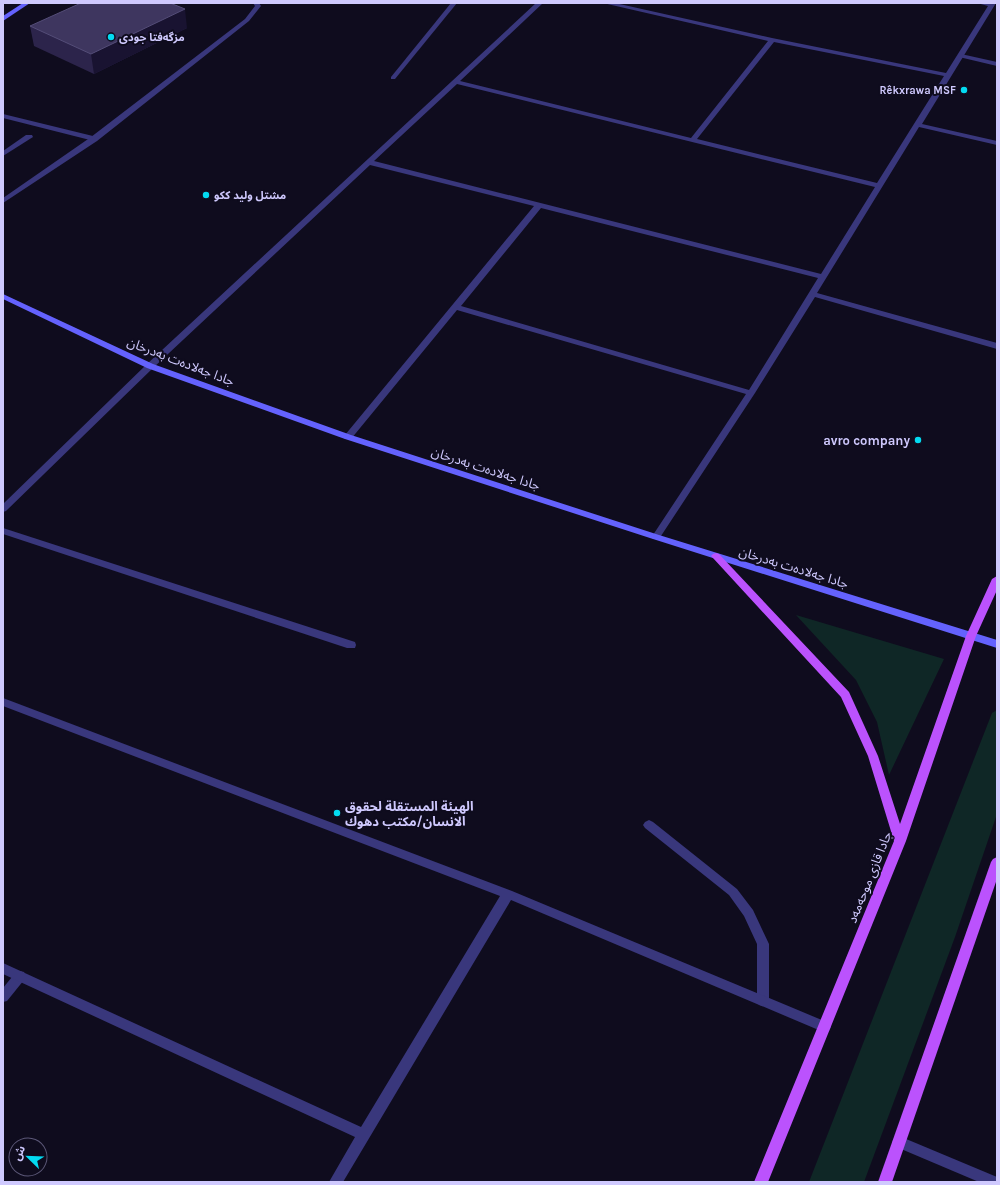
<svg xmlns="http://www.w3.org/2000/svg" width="1000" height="1185" viewBox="0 0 1000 1185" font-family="Karla,'Noto Sans Arabic',sans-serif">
<rect width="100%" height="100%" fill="#0f0c1e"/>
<g fill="#0f2726">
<path d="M 796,615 L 944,659 L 889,775 L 877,722 L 856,680 Z"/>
<path d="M 997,710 L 997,814 L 955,937 L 864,1182 L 809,1182 L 992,713 Z"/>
</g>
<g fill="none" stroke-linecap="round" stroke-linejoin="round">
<g fill="#39377c" fill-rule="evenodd">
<path d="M 451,3 L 457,3 L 395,79 L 391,79 L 391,77 Z"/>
<path d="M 961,54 L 997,62 L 997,66 L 959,57 L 958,56 Z"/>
<path d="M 3,114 L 97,137 L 98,139 L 94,141 L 3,118 Z"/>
<path d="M 26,135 L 32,135 L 33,137 L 3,156 L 3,151 Z"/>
<path d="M 649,820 L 653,822 L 737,889 L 753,910 L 769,944 L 769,1001 L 767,1005 L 763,1006 L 759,1005 L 757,1001 L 757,944 L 744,916 L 729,895 L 645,828 L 643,825 L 645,822 Z"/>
<path d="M 20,971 L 24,972 L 26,976 L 24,980 L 7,1001 L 3,1002 L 3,988 L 16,972 Z"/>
</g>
<g fill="#39377c" fill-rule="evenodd">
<path d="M 253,3 L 259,3 L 261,6 L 249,21 L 97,141 L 3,203 L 3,198 L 91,137 L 245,19 L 255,6 Z"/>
<path d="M 536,3 L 543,3 L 460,81 L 691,138 L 768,41 L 603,3 L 615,3 L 772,38 L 946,73 L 988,6 L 977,3 L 996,3 L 922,124 L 997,141 L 997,145 L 919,127 L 817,293 L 997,343 L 997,349 L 815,297 L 755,393 L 659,539 L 653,539 L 651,537 L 653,535 L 746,394 L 457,310 L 351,439 L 345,439 L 343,437 L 345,435 L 534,206 L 370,165 L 153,368 L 6,511 L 3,512 L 3,504 L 147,364 ZM 774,42 L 944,76 L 877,183 L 697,139 ZM 457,84 L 875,187 L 821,274 L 374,161 ZM 541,208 L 818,278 L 749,390 L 461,306 Z"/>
<path d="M 3,528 L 355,642 L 356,645 L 355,648 L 347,648 L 3,534 Z"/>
<path d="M 3,698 L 512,891 L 829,1023 L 831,1027 L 829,1031 L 825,1033 L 821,1031 L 511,900 L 343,1182 L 329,1182 L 355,1137 L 3,974 L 3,963 L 361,1127 L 500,896 L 3,706 Z"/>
<path d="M 899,1136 L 997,1177 L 997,1182 L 979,1182 L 894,1146 L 892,1142 L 894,1138 Z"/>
</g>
<g fill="#6462fd" fill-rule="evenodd">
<path d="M 23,3 L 30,3 L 3,21 L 3,16 Z"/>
<path d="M 3,294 L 153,364 L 351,435 L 659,535 L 997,640 L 997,648 L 653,539 L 345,439 L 147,368 L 3,299 Z"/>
</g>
<g fill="#bb52fd" fill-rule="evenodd">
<path d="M 716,553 L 719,554 L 849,692 L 878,756 L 900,824 L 966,636 L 992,579 L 997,576 L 997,590 L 976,636 L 906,841 L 768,1182 L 754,1182 L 894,841 L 868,756 L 841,697 L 713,558 L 711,556 L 713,554 Z"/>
<path d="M 997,857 L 997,879 L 892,1182 L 878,1182 L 991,862 L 993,859 Z"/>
</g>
</g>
<path fill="#2c244b" d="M 30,26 L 187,28 L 94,74 L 34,46 Z"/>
<path fill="#191331" d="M 185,9 L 187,28 L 94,74 L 91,54 Z"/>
<path fill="#3e365f" stroke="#544d78" d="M 81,3 L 170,3 L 185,9 L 91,54 L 30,26 Z"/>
<g fill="#03dbf1" stroke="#0f0c1e" stroke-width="1.5">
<circle cx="111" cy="37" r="4"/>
<circle cx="964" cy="90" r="4"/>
<circle cx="206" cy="195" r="4"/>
<circle cx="918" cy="440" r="4"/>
<circle cx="337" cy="813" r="4"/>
</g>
<g text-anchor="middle" stroke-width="4" stroke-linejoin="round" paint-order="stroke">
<g font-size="11" font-weight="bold" fill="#cfc9fe" stroke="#0f0c1e" text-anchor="start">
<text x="119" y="41">مزگەفتا جودی</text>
<text x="956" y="94" text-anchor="end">Rêkxrawa MSF</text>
<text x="214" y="199">مشتل وليد ككو</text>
</g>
<g font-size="13" fill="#cfc9fe" stroke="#0f0c1e">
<text transform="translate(181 361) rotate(21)" y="5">جادا جەلادەت بەدرخان</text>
<text transform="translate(486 468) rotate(18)" y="5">جادا جەلادەت بەدرخان</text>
<text transform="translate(794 567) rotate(17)" y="5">جادا جەلادەت بەدرخان</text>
<text transform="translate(869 877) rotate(-68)" y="5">جادا قازی موحەمەد</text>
</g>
<g font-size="13" font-weight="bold" fill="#cfc9fe" stroke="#0f0c1e" text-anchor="end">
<text x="910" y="445">avro company</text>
<text x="345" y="811" text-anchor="start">الهيئة المستقلة لحقوق<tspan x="345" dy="15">الانسان/مكتب دهوك</tspan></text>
</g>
</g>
<rect width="1000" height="1185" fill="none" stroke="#cfc9fe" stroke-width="8"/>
<g transform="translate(28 1157) rotate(293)"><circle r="19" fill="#0f0c1e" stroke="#5c5878"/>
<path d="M0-3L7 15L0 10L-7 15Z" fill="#03dbf1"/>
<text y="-6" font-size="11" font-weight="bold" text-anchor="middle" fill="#cfc9fe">ش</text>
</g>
</svg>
